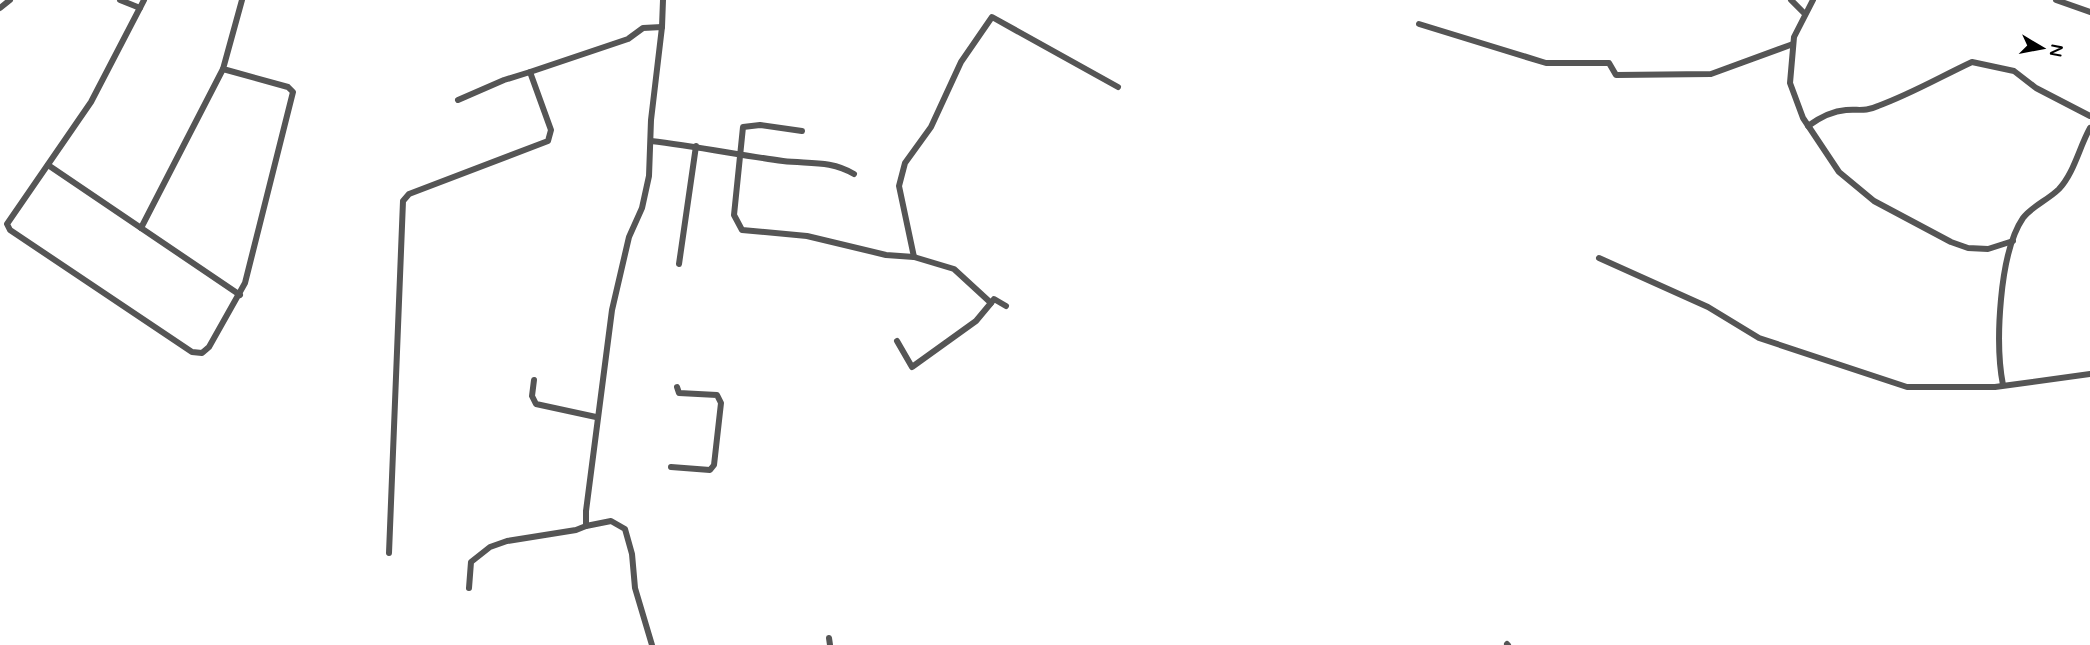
<svg xmlns="http://www.w3.org/2000/svg" width="2090" height="645" viewBox="0 0 2090 645" font-family="'Varela Round',sans-serif">
<rect width="100%" height="100%" fill="#fff"/>
<g fill="none" stroke-linecap="round" stroke-linejoin="round">
<g stroke="#555" stroke-width="6">
<path d="M 120,0 L 140,8"/>
<path d="M 144,0 L 91,102 L 7,224 L 10,230 L 192,352 L 202,353 L 209,347 L 245,283 L 293,92 L 288,87 L 223,69 L 242,0"/>
<path d="M 1791,0 L 1804,13"/>
<path d="M 1813,0 L 1794,37 L 1790,83 L 1803,118 L 1839,172 L 1874,201 L 1951,242 L 1968,248 L 1988,249 L 2013,241"/>
<path d="M 2056,0 L 2090,12"/>
<path d="M 0,8 L 10,0"/>
<path d="M 1419,24 L 1546,63 L 1609,63 L 1616,75 L 1711,74 L 1793,44"/>
<path d="M 662,27 L 663,0"/>
<path d="M 530,72 L 628,39 L 643,28 L 662,27 L 651,120 L 649,176 L 642,208 L 629,237 L 612,310 L 586,511 L 586,526 L 611,521 L 625,529 L 632,554 L 635,588 L 652,645"/>
<path d="M 1808,126 C 1819,118 1833,111 1846,110 C 1859,109 1865,112 1878,106 C 1911,94 1940,77 1972,62 L 2014,71 L 2036,88 L 2090,116"/>
<path d="M 802,131 L 760,125 L 743,127 L 734,215 L 742,230 L 807,236 L 886,255 L 914,257 L 954,269 L 991,303 L 994,299 L 1006,306"/>
<path d="M 651,141 C 695,146 739,155 783,161 C 809,164 831,160 854,174"/>
<path d="M 48,165 L 240,295"/>
<path d="M 141,228 L 223,69"/>
<path d="M 914,257 L 899,186 L 905,163 L 931,127 L 961,62 L 992,17 L 1118,87"/>
<path d="M 1599,258 L 1708,307 L 1759,338 L 1907,387 L 1995,387 L 2090,374"/>
<path d="M 679,264 L 696,146"/>
<path d="M 897,341 L 912,367 L 976,321 L 991,303"/>
<path d="M 534,380 L 532,396 L 536,404 L 596,417"/>
<path d="M 2003,385 C 1995,344 1999,253 2023,218 C 2032,206 2048,200 2059,189 C 2074,173 2079,148 2090,128"/>
<path d="M 671,467 L 710,470 L 714,465 L 721,403 L 717,395 L 679,393 L 677,387"/>
<path d="M 389,553 L 403,201 L 409,194 L 548,141 L 551,130 L 530,72 L 504,80 L 458,100"/>
<path d="M 469,588 L 471,562 L 490,547 L 507,541 L 576,530 L 586,526"/>
<path d="M 829,638 L 830,645"/>
<path d="M 1507,644 L 1508,645"/>
</g>
</g>
<g transform="translate(2042 48) rotate(100)" stroke="#ffffff" stroke-width="4.5" paint-order="stroke">
<path d="M0-4.5L10 22L0 15L-10 22Z" fill="#000000"/>
<text y="-9" font-size="16" font-weight="bold" text-anchor="middle" fill="#000000">N</text>
</g>
</svg>
